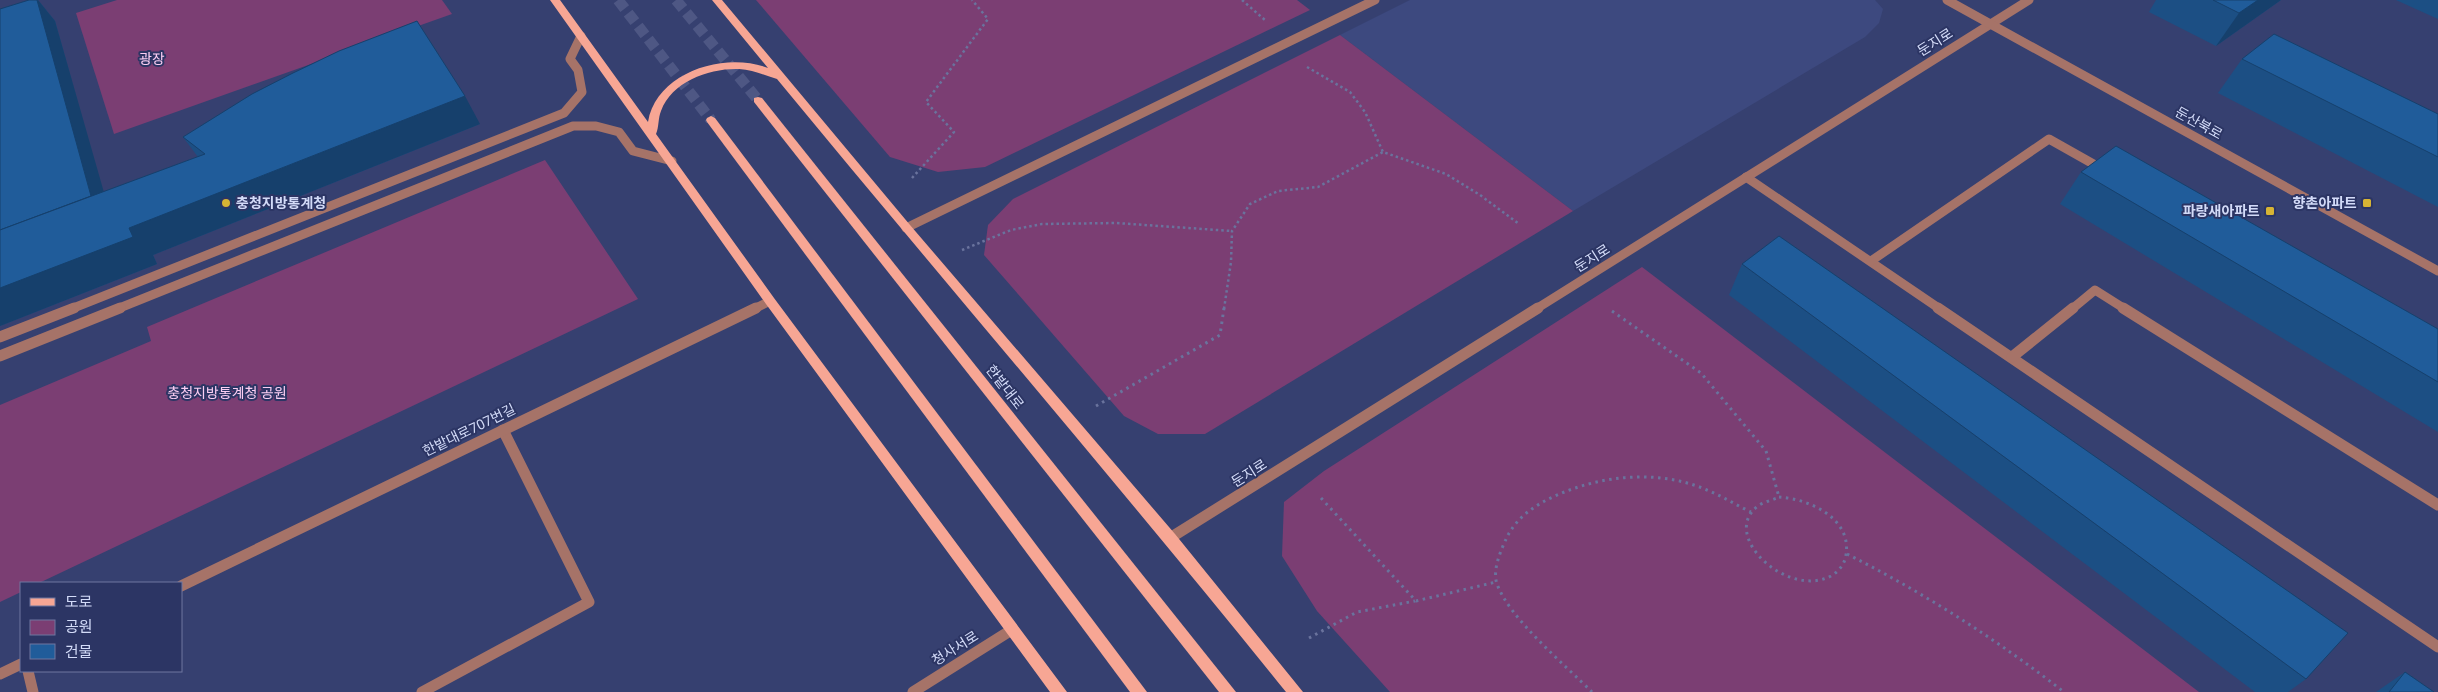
<svg xmlns="http://www.w3.org/2000/svg" width="2438" height="692" viewBox="0 0 2438 692" font-family="Roboto,'Noto Sans KR',sans-serif">
<rect width="100%" height="100%" fill="#364070"/>
<path fill="#3d497f" d="M 1410,0 L 1875,0 L 1883,9 L 1879,23 L 1865,37 L 1573,211 L 1340,35 Z"/>
<g fill="#7b3e73">
<path d="M 117,0 L 442,0 L 452,14 L 114,134 L 76,13 Z"/>
<path d="M 756,0 L 1297,0 L 1310,10 L 985,167 L 938,172 L 890,157 Z"/>
<path d="M 1340,35 L 1573,211 L 1205,434 L 1158,434 L 1124,416 L 984,255 L 988,225 L 1013,199 Z"/>
<path d="M 545,160 L 638,299 L 39,583 L 21,583 L 21,592 L 0,602 L 0,405 L 151,341 L 147,327 Z"/>
<path d="M 1642,267 L 2199,692 L 1390,692 L 1317,611 L 1282,556 L 1284,502 L 1324,471 Z"/>
</g>
<g fill="none" stroke-linecap="round" stroke-linejoin="round">
<g stroke="#4e5784" stroke-width="11" stroke-dasharray="11 5.5" stroke-linecap="butt">
<path d="M 618,0 L 711,120"/>
<path d="M 676,0 L 758,100"/>
</g>
<g stroke="#6a739d" stroke-width="2.5" stroke-dasharray="2.5 3" stroke-linecap="butt">
<path d="M 1242,0 L 1265,20"/>
<path d="M 1307,67 L 1350,92 L 1365,112 L 1383,152 L 1446,174 L 1480,195 L 1519,224"/>
<path d="M 912,178 L 954,132 L 926,102 L 988,19 L 972,0"/>
<path d="M 962,250 L 1011,230 L 1042,224 L 1116,223 L 1232,231"/>
<path d="M 1224,309 L 1231,262 L 1232,231 L 1250,204 L 1278,191 L 1318,187 L 1383,152"/>
</g>
<g stroke="#6a739d" stroke-width="3" stroke-dasharray="2.5 4.5" stroke-linecap="butt">
<path d="M 1612,311 L 1701,373 L 1766,451 L 1779,497"/>
<path d="M 1096,406 L 1220,335 L 1224,308"/>
<path d="M 1779,497 C 1809,499 1852,518 1846,555 C 1845,564 1838,572 1831,576 C 1787,599 1719,535 1758,506 C 1763,502 1773,500 1779,497 Z"/>
<path d="M 1321,498 L 1416,601 L 1496,582"/>
<path d="M 1847,554 C 1924,593 1996,639 2064,692"/>
<path d="M 1309,638 L 1357,612 L 1415,601"/>
<path d="M 1592,692 C 1565,665 1509,618 1497,584 C 1492,570 1501,550 1507,537 C 1517,517 1535,505 1555,496 C 1601,475 1659,469 1707,490 C 1722,496 1736,505 1751,512"/>
</g>
<g stroke="#a67368" stroke-width="9">
<path d="M 1746,177 L 1940,309"/>
<path d="M 1871,261 L 2049,139 L 2104,170"/>
<path d="M 71,309 L 564,113 L 582,92 L 578,70 L 570,59 L 581,36"/>
<path d="M 117,309 L 573,126 L 596,126 L 619,132 L 633,151 L 672,161"/>
<path d="M 2072,309 L 2095,290 L 2125,309"/>
</g>
<g stroke="#a67368" stroke-width="11">
<path d="M 1938,308 L 2438,647"/>
<path d="M 2123,308 L 2438,505"/>
<path d="M 0,337 L 74,308"/>
<path d="M 0,356 L 120,308"/>
<path d="M 2012,357 L 2073,308"/>
</g>
<g stroke="#a67368" stroke-width="9">
<path d="M 906,228 L 1375,0"/>
<path d="M 1536,309 L 2029,0"/>
</g>
<g stroke="#a67368" stroke-width="11">
<path d="M 1170,538 L 1538,308"/>
<path d="M 28,671 L 33,692"/>
<path d="M 422,692 L 589,602 L 503,430"/>
</g>
<g stroke="#a67368" stroke-width="9">
<path d="M 1947,0 L 2438,271"/>
<path d="M 754,309 L 770,301"/>
</g>
<g stroke="#a67368" stroke-width="11">
<path d="M 181,586 L 756,308"/>
<path d="M 0,674 L 21,664"/>
<path d="M 913,692 L 1013,629"/>
</g>
<g fill="#f7a694" fill-rule="evenodd">
<path d="M 550,0 L 560,0 L 648,122 C 656,72 725,51 768,68 L 712,0 L 722,0 L 910,225 L 1175,534 L 1303,692 L 1286,692 C 1119,485 946,284 777,79 C 764,75 753,70 739,69 C 710,68 672,81 661,111 C 658,118 659,127 656,134 L 774,298 L 1067,692 L 1050,692 L 766,304 Z"/>
<path d="M 758,97 L 762,98 L 1236,692 L 1219,692 L 754,102 L 754,98 Z"/>
<path d="M 711,116 L 715,118 L 1147,692 L 1130,692 L 707,122 L 706,120 L 707,118 Z"/>
</g>
</g>
<g fill="#1c4f84">
<path d="M 29,0 L 38,0 L 55,21 L 103,192 L 198,157 L 183,137 L 480,124 L 153,255 L 157,264 L 0,326 L 0,9 Z"/>
<path d="M 2156,0 L 2281,0 L 2216,46 L 2149,12 Z"/>
<path d="M 2396,0 L 2438,0 L 2438,19 Z"/>
<path d="M 2242,59 L 2438,114 L 2438,207 L 2218,93 Z"/>
<path d="M 2081,172 L 2438,329 L 2438,432 L 2060,204 Z"/>
<path d="M 1742,264 L 2306,679 L 2288,692 L 2255,692 L 1729,295 Z"/>
<path d="M 2405,672 L 2434,692 L 2376,692 Z"/>
</g>
<g fill="#16406c">
<path d="M 37,0 L 38,0 L 55,21 L 113,224 L 0,268 Z"/>
<path d="M 2258,0 L 2281,0 L 2216,46 L 2239,13 Z"/>
<path d="M 465,96 L 480,124 L 153,255 L 157,264 L 0,326 L 0,288 L 129,228 Z"/>
</g>
<g fill="#205c9a" stroke="#16406c">
<path d="M 29,0 L 37,0 L 91,196 L 0,230 L 0,9 Z"/>
<path d="M 2213,0 L 2258,0 L 2239,13 Z"/>
<path d="M 417,21 L 465,96 L 129,228 L 133,237 L 0,288 L 0,230 L 205,154 L 183,137 L 252,94 L 293,73 L 339,51 Z"/>
<path d="M 2274,34 L 2438,114 L 2438,157 L 2242,59 Z"/>
<path d="M 2116,146 L 2438,329 L 2438,382 L 2081,172 Z"/>
<path d="M 1779,236 L 2348,633 L 2306,679 L 1742,264 Z"/>
<path d="M 2405,672 L 2434,692 L 2389,692 Z"/>
</g>
<g fill="#d7b434" stroke="#2c3564" stroke-width="2">
<circle cx="226" cy="203" r="5"/>
<rect x="2362" y="198" width="10" height="10" rx="2.5"/>
<rect x="2265" y="206" width="10" height="10" rx="2.5"/>
</g>
<g text-anchor="middle" stroke-width="4" stroke-linejoin="round" paint-order="stroke">
<g font-size="14" fill="#d3dbf8" stroke="#2c3564">
<text transform="translate(1935 42) rotate(-32)" y="5">둔지로</text>
<text transform="translate(2199 123) rotate(29)" y="5">둔산북로</text>
<text transform="translate(1592 258) rotate(-32)" y="5">둔지로</text>
<text transform="translate(1005 387) rotate(52)" y="5">한밭대로</text>
<text transform="translate(469 430) rotate(-26)" y="5">한밭대로707번길</text>
<text transform="translate(1249 473) rotate(-32)" y="5">둔지로</text>
<text transform="translate(955 648) rotate(-32)" y="5">청사서로</text>
</g>
<g font-size="14" fill="#fccef3" stroke="#2c3564">
<text x="152" y="64">광장</text>
<text x="227" y="398">충청지방통계청 공원</text>
</g>
<g font-size="14" font-weight="bold" fill="#d3dbf8" stroke="#2c3564" text-anchor="end">
<text x="236" y="208" text-anchor="start">충청지방통계청</text>
<text x="2357" y="208">향촌아파트</text>
<text x="2260" y="216">파랑새아파트</text>
</g>
</g>
<rect x="20" y="582" width="162" height="90" fill="#2c3564" stroke="#6f779f"/>
<rect x="30" y="598" width="25" height="8" fill="#f7a694" stroke="#6f779f"/>
<text x="65" y="607" font-size="15" fill="#d3dbf8">도로</text>
<rect x="30" y="620" width="25" height="15" fill="#7b3e73" stroke="#6f779f"/>
<text x="65" y="632" font-size="15" fill="#d3dbf8">공원</text>
<rect x="30" y="644" width="25" height="15" fill="#205c9a" stroke="#6f779f"/>
<text x="65" y="657" font-size="15" fill="#d3dbf8">건물</text>
</svg>
